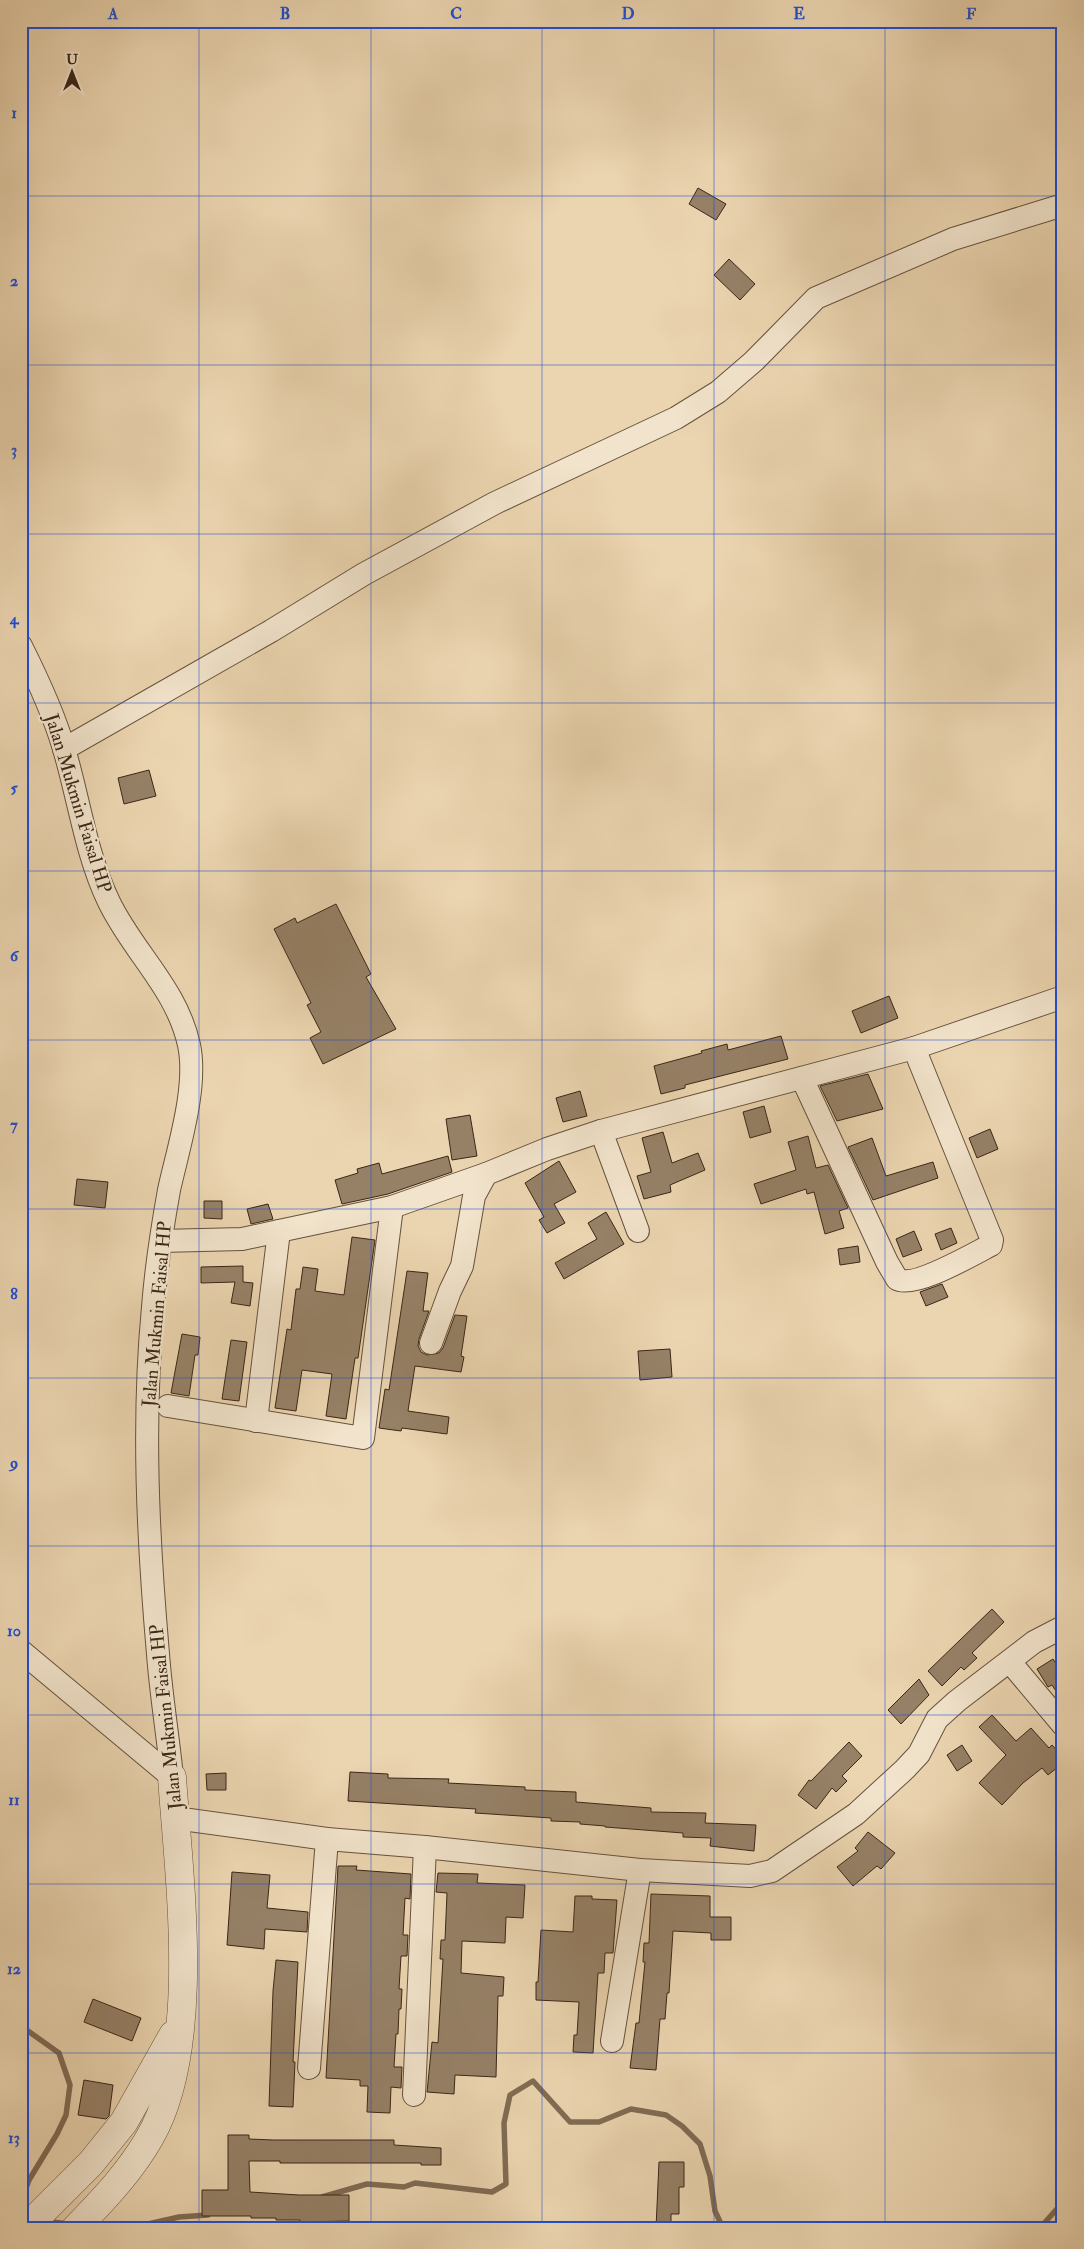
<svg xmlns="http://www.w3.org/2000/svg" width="1084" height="2249" viewBox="0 0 1084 2249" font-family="'IM FELL Double Pica',serif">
<rect width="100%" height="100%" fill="#ebd5b0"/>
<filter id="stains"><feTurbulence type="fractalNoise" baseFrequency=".004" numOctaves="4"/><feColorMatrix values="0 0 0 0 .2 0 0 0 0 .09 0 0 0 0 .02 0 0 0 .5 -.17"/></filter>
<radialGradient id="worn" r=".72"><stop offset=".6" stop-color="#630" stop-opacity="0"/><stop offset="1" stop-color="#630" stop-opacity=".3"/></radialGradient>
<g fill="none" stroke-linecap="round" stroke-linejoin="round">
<g stroke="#806c54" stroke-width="5.5">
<path d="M 21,2026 L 59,2053 L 70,2085 L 66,2115 L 57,2134 L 29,2180 L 21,2201"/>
<path d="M 322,2197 L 367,2184 L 404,2187 L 415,2183 L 492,2192 L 506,2184 L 504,2123 L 510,2095 L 533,2081 L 570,2122 L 599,2122 L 631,2109 L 666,2115 L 682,2126 L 700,2144 L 710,2176 L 715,2211 L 723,2228"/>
<path d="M 44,2221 L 69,2224"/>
<path d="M 91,2225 L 135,2227 L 179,2217 L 208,2215"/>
<path d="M 1040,2228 L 1063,2202"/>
</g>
</g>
<g fill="#968167" stroke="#3a2617">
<path d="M 698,188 L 726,204 L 716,220 L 689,204 Z"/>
<path d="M 729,259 L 755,284 L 740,300 L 714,275 Z"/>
<path d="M 149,770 L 156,796 L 124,804 L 118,778 Z"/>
<path d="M 336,904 L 371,974 L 366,977 L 396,1029 L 323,1064 L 310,1038 L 321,1032 L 307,1005 L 311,1003 L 274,929 L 295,918 L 297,923 Z"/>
<path d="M 889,996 L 898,1018 L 861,1033 L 852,1011 Z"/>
<path d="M 781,1036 L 788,1059 L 685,1085 L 685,1088 L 661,1094 L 654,1066 L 702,1053 L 701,1051 L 727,1044 L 728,1050 Z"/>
<path d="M 868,1074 L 883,1109 L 837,1121 L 820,1086 Z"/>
<path d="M 580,1091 L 587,1116 L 563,1122 L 556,1098 Z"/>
<path d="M 764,1106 L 771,1132 L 750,1138 L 743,1112 Z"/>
<path d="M 470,1115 L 477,1156 L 452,1160 L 446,1119 Z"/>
<path d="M 990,1129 L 998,1149 L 977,1158 L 969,1138 Z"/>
<path d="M 663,1132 L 672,1163 L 698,1153 L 705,1170 L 670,1185 L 671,1192 L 644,1199 L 637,1176 L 651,1172 L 642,1138 Z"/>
<path d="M 808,1136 L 816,1168 L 828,1165 L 848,1208 L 839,1211 L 844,1228 L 825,1234 L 814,1192 L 807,1194 L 806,1189 L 761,1204 L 754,1184 L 796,1170 L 788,1142 Z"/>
<path d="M 872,1138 L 886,1176 L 933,1162 L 938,1178 L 873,1200 L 848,1147 Z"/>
<path d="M 448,1156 L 452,1172 L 388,1194 L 342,1204 L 335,1180 L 358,1173 L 357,1169 L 379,1163 L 382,1174 Z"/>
<path d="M 559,1161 L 576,1192 L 554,1204 L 565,1223 L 547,1233 L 539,1220 L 544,1217 L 525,1183 Z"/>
<path d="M 77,1179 L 108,1182 L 105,1208 L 74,1205 Z"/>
<path d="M 204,1201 L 222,1201 L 222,1219 L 204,1218 Z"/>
<path d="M 268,1204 L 273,1219 L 251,1224 L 247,1209 Z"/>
<path d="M 606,1212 L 624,1244 L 564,1279 L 555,1263 L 597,1239 L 588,1223 Z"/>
<path d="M 951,1228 L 957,1243 L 941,1250 L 935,1234 Z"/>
<path d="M 914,1231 L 922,1250 L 903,1257 L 896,1239 Z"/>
<path d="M 352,1237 L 375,1240 L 358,1358 L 355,1358 L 346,1419 L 326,1416 L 332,1374 L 302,1370 L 296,1411 L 275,1408 L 287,1329 L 291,1330 L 296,1289 L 300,1289 L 303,1267 L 318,1269 L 315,1291 L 344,1295 Z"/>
<path d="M 858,1246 L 860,1262 L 840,1265 L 838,1249 Z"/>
<path d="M 243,1266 L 243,1282 L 253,1283 L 250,1306 L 231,1303 L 235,1282 L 201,1283 L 201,1267 Z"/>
<path d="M 407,1271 L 428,1273 L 423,1311 L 429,1311 L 419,1339 L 418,1346 L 421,1352 L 427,1355 L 439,1353 L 443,1348 L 455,1315 L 467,1316 L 461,1356 L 464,1357 L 461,1372 L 415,1366 L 408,1411 L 449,1417 L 447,1434 L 402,1428 L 401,1431 L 379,1428 L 385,1389 L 389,1390 Z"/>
<path d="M 942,1284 L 948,1297 L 926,1306 L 920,1292 Z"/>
<path d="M 182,1334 L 200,1337 L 198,1355 L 195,1355 L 189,1396 L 171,1393 Z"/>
<path d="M 231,1340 L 247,1342 L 239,1401 L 222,1399 Z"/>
<path d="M 670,1349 L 672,1377 L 640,1380 L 638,1351 Z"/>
<path d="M 992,1609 L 1004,1622 L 972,1653 L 977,1658 L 964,1670 L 961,1667 L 942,1686 L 928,1671 Z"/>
<path d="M 1053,1659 L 1063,1674 L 1063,1702 L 1052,1685 L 1048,1687 L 1037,1669 Z"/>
<path d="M 919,1679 L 929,1695 L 901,1724 L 888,1710 Z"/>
<path d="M 992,1715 L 1016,1741 L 1031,1728 L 1049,1748 L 1052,1745 L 1063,1757 L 1063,1763 L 1048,1775 L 1042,1768 L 1023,1783 L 1002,1805 L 979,1783 L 1006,1755 L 979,1727 Z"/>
<path d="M 849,1742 L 862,1756 L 842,1776 L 847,1781 L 836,1792 L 832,1788 L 816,1809 L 798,1795 L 809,1780 L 811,1781 Z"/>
<path d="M 962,1745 L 972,1761 L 957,1771 L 947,1755 Z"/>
<path d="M 350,1772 L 388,1774 L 388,1778 L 449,1779 L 448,1783 L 525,1787 L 525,1790 L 576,1792 L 576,1802 L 651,1808 L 651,1812 L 706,1813 L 705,1823 L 756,1825 L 754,1851 L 710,1846 L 711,1838 L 683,1837 L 683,1833 L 605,1827 L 605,1826 L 580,1824 L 580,1822 L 551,1821 L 551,1818 L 475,1813 L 476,1809 L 348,1801 Z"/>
<path d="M 226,1773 L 226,1790 L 207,1790 L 206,1774 Z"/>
<path d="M 868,1832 L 895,1853 L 881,1869 L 877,1866 L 853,1886 L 837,1867 L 858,1851 L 855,1848 Z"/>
<path d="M 338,1866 L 357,1866 L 356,1870 L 411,1874 L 410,1899 L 405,1898 L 403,1935 L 408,1935 L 407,1956 L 401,1956 L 399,1989 L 402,1989 L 401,2009 L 399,2009 L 398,2034 L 396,2034 L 394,2067 L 402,2067 L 401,2088 L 391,2087 L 390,2113 L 367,2112 L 368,2086 L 360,2086 L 360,2080 L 326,2078 Z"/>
<path d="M 232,1872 L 270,1875 L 267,1908 L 308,1912 L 307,1932 L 265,1929 L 264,1949 L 227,1945 Z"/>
<path d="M 438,1873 L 478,1874 L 477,1883 L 525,1885 L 523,1918 L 506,1917 L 505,1943 L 462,1941 L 461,1973 L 504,1977 L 503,1996 L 498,1996 L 496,2077 L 455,2075 L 454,2094 L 427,2092 L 432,2042 L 438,2043 L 443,1959 L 440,1959 L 441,1940 L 445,1940 L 447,1893 L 436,1892 Z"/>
<path d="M 651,1894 L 710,1896 L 710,1917 L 731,1917 L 731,1940 L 711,1940 L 711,1933 L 673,1931 L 669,1993 L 667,1993 L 665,2019 L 660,2019 L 656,2070 L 630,2068 L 636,2023 L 639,2023 L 645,1962 L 643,1962 L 644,1943 L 649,1943 Z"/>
<path d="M 575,1896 L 592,1896 L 592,1899 L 617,1900 L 613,1953 L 605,1953 L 604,1973 L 598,1973 L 593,2053 L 573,2052 L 574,2035 L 577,2035 L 579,2002 L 536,2000 L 536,1982 L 538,1982 L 541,1930 L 573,1932 Z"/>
<path d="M 276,1960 L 298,1962 L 293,2062 L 295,2062 L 293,2107 L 269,2106 L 273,1991 Z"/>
<path d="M 93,1999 L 141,2018 L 132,2041 L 84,2022 Z"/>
<path d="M 84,2080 L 113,2085 L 109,2116 L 106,2119 L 78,2115 Z"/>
<path d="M 228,2135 L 249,2135 L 249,2139 L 274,2140 L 394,2140 L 394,2145 L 441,2148 L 441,2165 L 421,2165 L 421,2163 L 280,2163 L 280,2161 L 249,2161 L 250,2192 L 299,2195 L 349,2195 L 349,2221 L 300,2222 L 300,2220 L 276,2220 L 276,2218 L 251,2218 L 251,2216 L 202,2216 L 202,2190 L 228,2190 Z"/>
<path d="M 659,2162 L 684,2162 L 684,2187 L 679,2187 L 679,2214 L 671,2214 L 671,2228 L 656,2228 Z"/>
</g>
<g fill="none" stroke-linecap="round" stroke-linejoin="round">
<g stroke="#66523d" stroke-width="24">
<g id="minor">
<path d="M 21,646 C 38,680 54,714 64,749 C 79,799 86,855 109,902 C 133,952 177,989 189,1045 C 198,1087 178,1149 169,1190 C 162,1229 156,1268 153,1307 C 142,1423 148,1539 158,1654 C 161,1695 168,1736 172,1777"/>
<path d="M 64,749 L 271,631 L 364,574 L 495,503 L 676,418 L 718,392 L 754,361 L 816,298 L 953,239 L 1063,205"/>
<path d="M 802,1078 L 887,1262 L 897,1279 C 914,1289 973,1254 991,1245 L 992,1240 L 914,1048"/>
<path d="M 601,1131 L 638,1231"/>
<path d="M 161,1241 L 242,1239 L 279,1231"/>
<path d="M 431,1343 L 450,1291 L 462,1266 L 474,1196 L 486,1174 L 547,1149 L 601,1131 L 914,1048 L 1063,997"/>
<path d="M 168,1406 L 363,1438 L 392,1207"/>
<path d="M 256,1421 L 279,1231 L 392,1207 L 486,1174"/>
<path d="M 21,1651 L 172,1777"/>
<path d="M 1010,1662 L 1063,1725"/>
<path d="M 175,1818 L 327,1839 L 425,1847 L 640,1870 L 750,1876 L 772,1871 L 856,1814 L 905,1769 L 919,1754 L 937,1719 L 957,1701 L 1034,1642 L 1063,1627"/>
<path d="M 612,2041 L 640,1870"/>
<path d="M 309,2068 L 327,1839"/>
<path d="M 414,2095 L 425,1847"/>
</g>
</g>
<g stroke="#66523d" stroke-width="29">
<g id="tertiary">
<path d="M 26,2228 L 91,2163 L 124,2122 L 173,2035"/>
<path d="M 76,2228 C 104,2199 130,2172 150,2137 C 202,2047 179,1879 172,1777"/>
</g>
</g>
<use href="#minor" stroke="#f2e4cc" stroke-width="22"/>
<use href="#tertiary" stroke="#f2e4cc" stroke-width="28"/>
</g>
<path fill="none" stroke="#1d4ed8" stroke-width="1" stroke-opacity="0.55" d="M 199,21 L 199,2228M 371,21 L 371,2228M 542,21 L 542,2228M 714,21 L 714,2228M 885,21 L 885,2228M 21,196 L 1063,196M 21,365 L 1063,365M 21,534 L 1063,534M 21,703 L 1063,703M 21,871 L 1063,871M 21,1040 L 1063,1040M 21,1209 L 1063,1209M 21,1378 L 1063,1378M 21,1546 L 1063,1546M 21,1715 L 1063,1715M 21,1884 L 1063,1884M 21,2053 L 1063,2053"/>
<g text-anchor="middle" stroke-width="4.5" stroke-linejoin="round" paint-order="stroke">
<g font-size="19" fill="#3a2617" stroke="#f2e4cc">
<text transform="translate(79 803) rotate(73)" y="7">Jalan Mukmin Faisal HP</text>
<text transform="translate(156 1314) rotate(-85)" y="7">Jalan Mukmin Faisal HP</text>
<text transform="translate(165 1717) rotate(-96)" y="7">Jalan Mukmin Faisal HP</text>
</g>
</g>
<rect width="1084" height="2249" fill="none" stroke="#ebd5b0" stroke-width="55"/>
<g transform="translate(72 72)" stroke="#f2e4cc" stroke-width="4" paint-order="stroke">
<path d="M0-4L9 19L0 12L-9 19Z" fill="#3a2617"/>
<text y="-8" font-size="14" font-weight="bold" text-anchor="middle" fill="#3a2617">U</text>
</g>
<rect x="28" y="28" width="1028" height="2194" fill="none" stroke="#1d4ed8" stroke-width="2"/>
<g font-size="16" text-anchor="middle" font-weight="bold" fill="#1d4ed8">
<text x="113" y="19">A</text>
<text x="285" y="19">B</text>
<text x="456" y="19">C</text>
<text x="628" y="19">D</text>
<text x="799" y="19">E</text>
<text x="971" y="19">F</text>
<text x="14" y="118">1</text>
<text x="14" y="286">2</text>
<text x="14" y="455">3</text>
<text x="14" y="624">4</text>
<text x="14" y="793">5</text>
<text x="14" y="961">6</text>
<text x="14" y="1130">7</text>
<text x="14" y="1299">8</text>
<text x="14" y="1468">9</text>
<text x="14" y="1636">10</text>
<text x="14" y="1805">11</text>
<text x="14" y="1974">12</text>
<text x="14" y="2143">13</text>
</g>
<rect width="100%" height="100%" filter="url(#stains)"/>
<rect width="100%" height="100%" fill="url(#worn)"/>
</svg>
